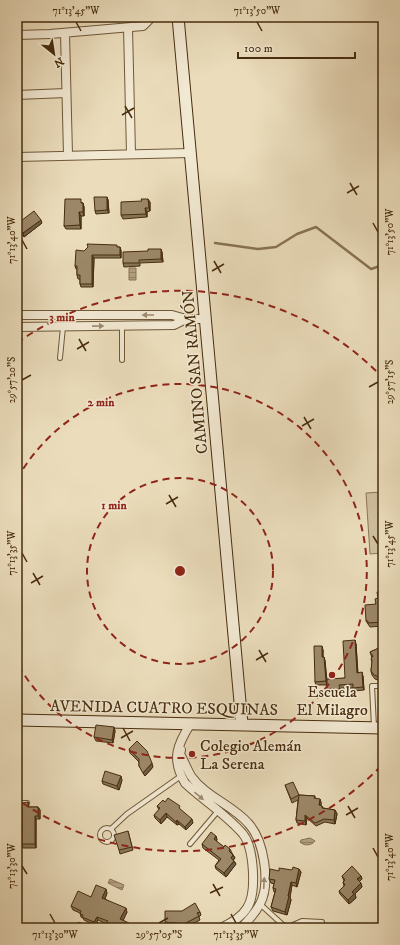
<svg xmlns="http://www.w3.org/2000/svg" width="400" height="945" viewBox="0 0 400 945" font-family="'IM FELL DW Pica',serif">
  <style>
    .park { fill: #cfbf9e; stroke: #8b7656 }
    .water { fill: url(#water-rules); stroke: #887252 }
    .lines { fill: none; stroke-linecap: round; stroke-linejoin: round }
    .stream { stroke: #887252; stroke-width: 2.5 }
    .lane-casing { stroke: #705839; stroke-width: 6 }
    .street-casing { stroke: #705839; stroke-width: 10 }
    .secondary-casing { stroke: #472c0d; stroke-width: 13 }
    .lane { stroke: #f2e9d3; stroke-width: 4 }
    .street { stroke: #f2e9d3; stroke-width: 8 }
    .secondary { stroke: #f2e9d3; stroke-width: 11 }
    .wall { fill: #867559; stroke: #472c0d }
    .shaded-wall { fill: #6d5f49; stroke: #472c0d }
    .building { fill: #9c8868; stroke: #472c0d }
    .oneway { fill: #9c8a70 }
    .ticks { fill: none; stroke: #472c0d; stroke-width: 1.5 }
    .ring { fill: none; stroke: #8f2418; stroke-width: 2; stroke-dasharray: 7 5 }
    .poi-dot { fill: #8f2418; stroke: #f2e9d3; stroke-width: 1.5 }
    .labels { text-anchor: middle; stroke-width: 3; stroke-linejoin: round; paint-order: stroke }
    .street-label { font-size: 16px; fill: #472c0d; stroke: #f2e9d3 }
    .poi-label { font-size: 16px; fill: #472c0d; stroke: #f2e9d3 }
    .centre { fill: #8f2418; stroke: #f2e9d3; stroke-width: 2 }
    .ring-label { font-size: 12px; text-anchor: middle; font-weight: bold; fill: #8f2418; stroke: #f2e9d3; stroke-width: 3; stroke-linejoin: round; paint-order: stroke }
    .neatline { fill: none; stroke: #472c0d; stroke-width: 1.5 }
    .ticks-label { font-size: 10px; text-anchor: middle; fill: #472c0d }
  </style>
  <defs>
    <pattern id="water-rules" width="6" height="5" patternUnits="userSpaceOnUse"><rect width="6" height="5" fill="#b3a180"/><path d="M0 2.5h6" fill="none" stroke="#938367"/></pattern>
  </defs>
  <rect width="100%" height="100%" fill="#ebddbc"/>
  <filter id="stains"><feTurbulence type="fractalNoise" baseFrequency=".005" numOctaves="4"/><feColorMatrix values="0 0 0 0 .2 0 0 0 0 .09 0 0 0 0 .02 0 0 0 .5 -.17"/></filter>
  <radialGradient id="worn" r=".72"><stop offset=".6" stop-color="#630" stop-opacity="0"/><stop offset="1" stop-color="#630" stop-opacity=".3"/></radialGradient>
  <!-- park -->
  <path class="park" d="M383 492V553L370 554 366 493Z"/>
  <!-- water -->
  <path class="water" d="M129 268H136V280H129Z
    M310 838 315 841C311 846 304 846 300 842L301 840Z
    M110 879 124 885 122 890 108 883Z"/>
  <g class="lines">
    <!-- stream -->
    <path class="stream" d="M215 243 258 249 276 247 297 234 316 227 371 269 383 265"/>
    <!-- lane casing -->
    <g class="lane-casing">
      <path id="lane" d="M60 358 63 327
        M122 360V326
        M374 727 372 686H383
        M17 803H27
        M100 835a7 7 0 1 1 14 0a7 7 0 1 1-14 0Z
        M111 829 127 814 181 776
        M190 844 218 811
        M260 904 283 925 288 927 302 921 322 922
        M79 925 85 928"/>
    </g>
    <!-- street casing -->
    <g class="street-casing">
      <path id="street" d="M128 28 131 154
        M65 33 68 155
        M17 35 50 34 143 26 149 20V17
        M17 95 66 93
        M17 157 190 153
        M17 315H172L186 319H205
        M17 327 174 325 186 319
        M191 723C177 745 171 759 185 783 203 800 227 815 243 834 254 848 257 893 247 908 241 918 230 923 221 928
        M181 750 180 754C184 761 187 769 191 776 205 796 232 805 248 823 264 840 271 883 260 904 255 913 248 921 241 928"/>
    </g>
    <!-- secondary casing -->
    <g class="secondary-casing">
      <path id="secondary" d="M178 17 242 724
        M17 720 383 728"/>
    </g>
    <!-- lane -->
    <use href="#lane" class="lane"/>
    <!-- street -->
    <use href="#street" class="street"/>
    <!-- secondary -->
    <use href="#secondary" class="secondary"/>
  </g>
  <!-- wall -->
  <path class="wall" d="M107 197 108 200 109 213 96 214 95 211Z
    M82 202 84 207V216H81V229H66L64 226Z
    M150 202V211L147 212V217L123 219 121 215Z
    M42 223 24 237 17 227V224Z
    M120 247 121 251V258H94L93 287H81L80 284V279H78L77 275V269H76L75 266 84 251Z
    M162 252 163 262 140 263V266L124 267 123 263Z
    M383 591V626L370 627 366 621 376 604 378 598Z
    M383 641V682L375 679 372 675 371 671 372 662 371 659 372 658 370 652 379 648Z
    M356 644 358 673 363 676 364 690 354 691 353 688H341V692L328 693 327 689V685H316L315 682 323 650V657H324L325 661 327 680 345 678Z
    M114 727 115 731 113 743 96 741 94 737Z
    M129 749 153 767 145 776 141 769 139 766V762L130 753Z
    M122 780 119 790 103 784 102 781Z
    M285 785 299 795 315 796V798L321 802V806H322L323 808 335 810 337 814 335 824 325 822 316 826 307 818 306 825 297 823 296 820 298 800 292 803Z
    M28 802 29 807H38L40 810V819H36V848H23L22 844Z
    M165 802 181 810 193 823 186 830 179 824 177 825 167 817 161 824 155 818 154 815 159 810 157 806Z
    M128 831 133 850 120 854 119 850Z
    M216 836 217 840 216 841 224 847 230 849 232 853 235 858 233 860 236 864 226 877 216 869 215 866 219 860 203 848 202 844Z
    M279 871 301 872 297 887 292 885 290 897 291 900 287 915 273 911 271 907 275 892H274L273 888 274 884 271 883 269 879Z
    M342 876H361L362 879 359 882 362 887 355 894 356 898 349 904 340 894 339 891 344 886 343 882 344 881Z
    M107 893 105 899 127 912 123 920 131 927 130 928H107L106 925 107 924 98 920 96 926 84 920 83 918 81 917 80 913 73 910 71 906 91 897Z
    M200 912 201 915 199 917 200 920 186 928 166 926 165 922Z"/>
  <!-- shaded-wall -->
  <path class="shaded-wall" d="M107 197 108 200 109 213 107 210Z
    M148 199 150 202V211L149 208Z
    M83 203 84 207V216L83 212Z
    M145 208 147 212V217L146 214Z
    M79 212 81 216V229L80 225Z
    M41 220 42 223 24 237 23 233Z
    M120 247 121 251V258L120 255Z
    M161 249 162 252 163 262 161 259Z
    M92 255 94 258 93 287 92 284Z
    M355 640 356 644 358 676 357 673Z
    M322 646 323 650V661L322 657Z
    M324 657 325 661 327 685 326 681Z
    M362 672 363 676 364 690 363 687Z
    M114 727 115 731 113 743 112 740Z
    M152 763 153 767 145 776 143 773Z
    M121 776 122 780 119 790 117 786Z
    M320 799 321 802V809L319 805Z
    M38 807 40 810V819L38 816Z
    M335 810 337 814 335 824 334 820Z
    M166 813 167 817 161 824 160 820Z
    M305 815 307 818 306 825 305 821Z
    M35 816 36 819V848L35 844Z
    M192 819 193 823 186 830 185 827Z
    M177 820 179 824 177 825 176 822Z
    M216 836 217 840 215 843 214 839Z
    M233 855 235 858 232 862 231 858Z
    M234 861 236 864 226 877 224 873Z
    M299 869 301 872 297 887 296 883Z
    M361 876 362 879 358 883 357 879Z
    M291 882 292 885 290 897 291 900 287 915 285 912 288 896Z
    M361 883 362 887 355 894 356 898 349 904 348 900 352 892Z
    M106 889 107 893 104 901 102 898Z
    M126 908 127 912 122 923 120 919Z
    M97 917 98 920 96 926 94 922Z
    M129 923 131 927 130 928H127Z"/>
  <!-- building -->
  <path class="building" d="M94 197H107V210L95 211Z
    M65 199H81V203H83V212H79L80 225 64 226Z
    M141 199H148L149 208H145L146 214 121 215V202L142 201Z
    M34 211 41 220 23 233 17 226V224Z
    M87 244 117 245V247H120V255H92V284H80V275H77V266H75L76 250 84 251 88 247Z
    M148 249H161V259L139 260V263H123V252L148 251Z
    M383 591V608H382L383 622 368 623V621H366L365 605 376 604 375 599 378 598 377 592Z
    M355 640 357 673 362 672 363 687 353 688V684L339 685 340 689H327V679L345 678 343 641Z
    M383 641V678H382L374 675 371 671 372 660 371 659 373 656 370 652 379 648Z
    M314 646H322V657H324L326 681 315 682Z
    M96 725 114 727 112 740 94 737Z
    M137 741 147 751 152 763 143 773 139 766V759L129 749Z
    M105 771 121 776 117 786 102 781Z
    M293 782 299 795 315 796 314 798 320 799 319 805 322 806V808L335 810 334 820 324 819 315 823 305 815V821L296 820 299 795 291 799 285 785Z
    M168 798 180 806 179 808 192 819 185 827 177 820 176 822 166 813 160 820 154 815 160 808 157 806 163 800 165 802Z
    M28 802V807H38V816H35V844H22V803Z
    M128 831 132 847 119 850 114 835Z
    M211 832 216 836 214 839 224 847 225 845 230 849 229 851 233 855 231 858 234 861 224 873 215 866 221 859 202 844Z
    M352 866 361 876 357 879 361 883 352 892 354 894 348 900 339 891 345 885 343 882 345 880 342 876Z
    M293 867 299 869 296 883 291 882 288 896H289L285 912 271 907 276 889 273 888 275 880 269 879 270 869 279 871V868L292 870Z
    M96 885 106 889 102 898 126 908 120 919 129 923 127 928H108L109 926 106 925 108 921 97 917 94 922 82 917 83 915 80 914 81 911 71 906 78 891 91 897Z
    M195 903 200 912 197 913 199 916 184 924 165 922V911H182Z"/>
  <!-- one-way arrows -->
  <defs><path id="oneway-solid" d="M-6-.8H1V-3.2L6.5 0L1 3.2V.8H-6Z"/></defs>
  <g class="oneway">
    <use href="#oneway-solid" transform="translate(148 315) rotate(180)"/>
    <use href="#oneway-solid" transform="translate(98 326) rotate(-1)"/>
    <use href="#oneway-solid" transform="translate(199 796) rotate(40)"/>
    <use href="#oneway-solid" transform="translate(264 883) rotate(-87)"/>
  </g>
  <!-- ticks -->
  <path class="ticks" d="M76 22 81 31M257 22 262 31M125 106 132 118M122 115 134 108M350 183 357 195M347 193 359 186M373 223 378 232M22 240 27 249M214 261 221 273M212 271 224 264M79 339 86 351M77 349 89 342M22 380 31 375M369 387 378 382M304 417 311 429M302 426 314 419M169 495 176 507M166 504 178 497M373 536 378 544M22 553 27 562M33 573 40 585M31 583 43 576M259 650 266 662M256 660 268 653M123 728 130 741M121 738 133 731M348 806 355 818M346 815 358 808M373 848 378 857M22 866 27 874M213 884 220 896M210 893 223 887M50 914 55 923M231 914 236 923M159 923 168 918"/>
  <!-- distance rings -->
  <g class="ring">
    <circle cx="180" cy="571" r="93"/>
    <path d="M17 479A187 187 0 1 1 17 663"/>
    <path d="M381 766A280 280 0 0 1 17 799M17 343A280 280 0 0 1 381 376"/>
  </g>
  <!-- markers -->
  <g class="poi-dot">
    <circle cx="332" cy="675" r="4"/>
    <circle cx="192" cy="754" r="4"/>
  </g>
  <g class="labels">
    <!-- street labels -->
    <g class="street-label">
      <text transform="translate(194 372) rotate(-95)" y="6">CAMINO SAN RAMÓN</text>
      <text transform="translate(164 707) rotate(1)" y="6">AVENIDA CUATRO ESQUINAS</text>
    </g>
    <!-- poi labels -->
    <g class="poi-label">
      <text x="332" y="697">Escuela<tspan x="332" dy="18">El Milagro</tspan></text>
      <text x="200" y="751" text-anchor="start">Colegio Alemán<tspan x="200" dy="18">La Serena</tspan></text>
    </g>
  </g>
  <circle cx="180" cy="571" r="6" class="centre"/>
  <g class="ring-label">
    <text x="62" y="321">3 min</text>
    <text x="101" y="406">2 min</text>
    <text x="114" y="509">1 min</text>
  </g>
  <!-- margin -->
  <rect width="400" height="945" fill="none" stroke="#ebddbc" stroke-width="44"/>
  <!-- north arrow -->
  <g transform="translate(54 54) rotate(150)" stroke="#f2e9d3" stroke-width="3" paint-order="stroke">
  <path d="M0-3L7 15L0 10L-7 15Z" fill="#472c0d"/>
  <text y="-6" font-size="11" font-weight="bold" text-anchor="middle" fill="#472c0d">N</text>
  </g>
  <!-- scale -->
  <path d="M238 52v6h117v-6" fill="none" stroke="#472c0d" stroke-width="2"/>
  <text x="244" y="52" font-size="12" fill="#472c0d" stroke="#f2e9d3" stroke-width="3" paint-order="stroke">100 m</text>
  <rect x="22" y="22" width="356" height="901" class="neatline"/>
  <g class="ticks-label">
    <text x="76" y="14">71°13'45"W</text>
    <text x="257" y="14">71°13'50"W</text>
    <text transform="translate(389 232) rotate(-90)" y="4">71°13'50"W</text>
    <text transform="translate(11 240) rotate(-90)" y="4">71°13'40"W</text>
    <text transform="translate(11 380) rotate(-90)" y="4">29°57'20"S</text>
    <text transform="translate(389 382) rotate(-90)" y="4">29°57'15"S</text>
    <text transform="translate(389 544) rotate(-90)" y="4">71°13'45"W</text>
    <text transform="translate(11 553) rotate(-90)" y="4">71°13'35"W</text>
    <text transform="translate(389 857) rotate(-90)" y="4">71°13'40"W</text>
    <text transform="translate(11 866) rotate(-90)" y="4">71°13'30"W</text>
    <text x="55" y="938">71°13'30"W</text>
    <text x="159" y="938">29°57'05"S</text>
    <text x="236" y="938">71°13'35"W</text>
  </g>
  <rect width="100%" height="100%" filter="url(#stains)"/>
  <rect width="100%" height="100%" fill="url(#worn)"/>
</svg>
